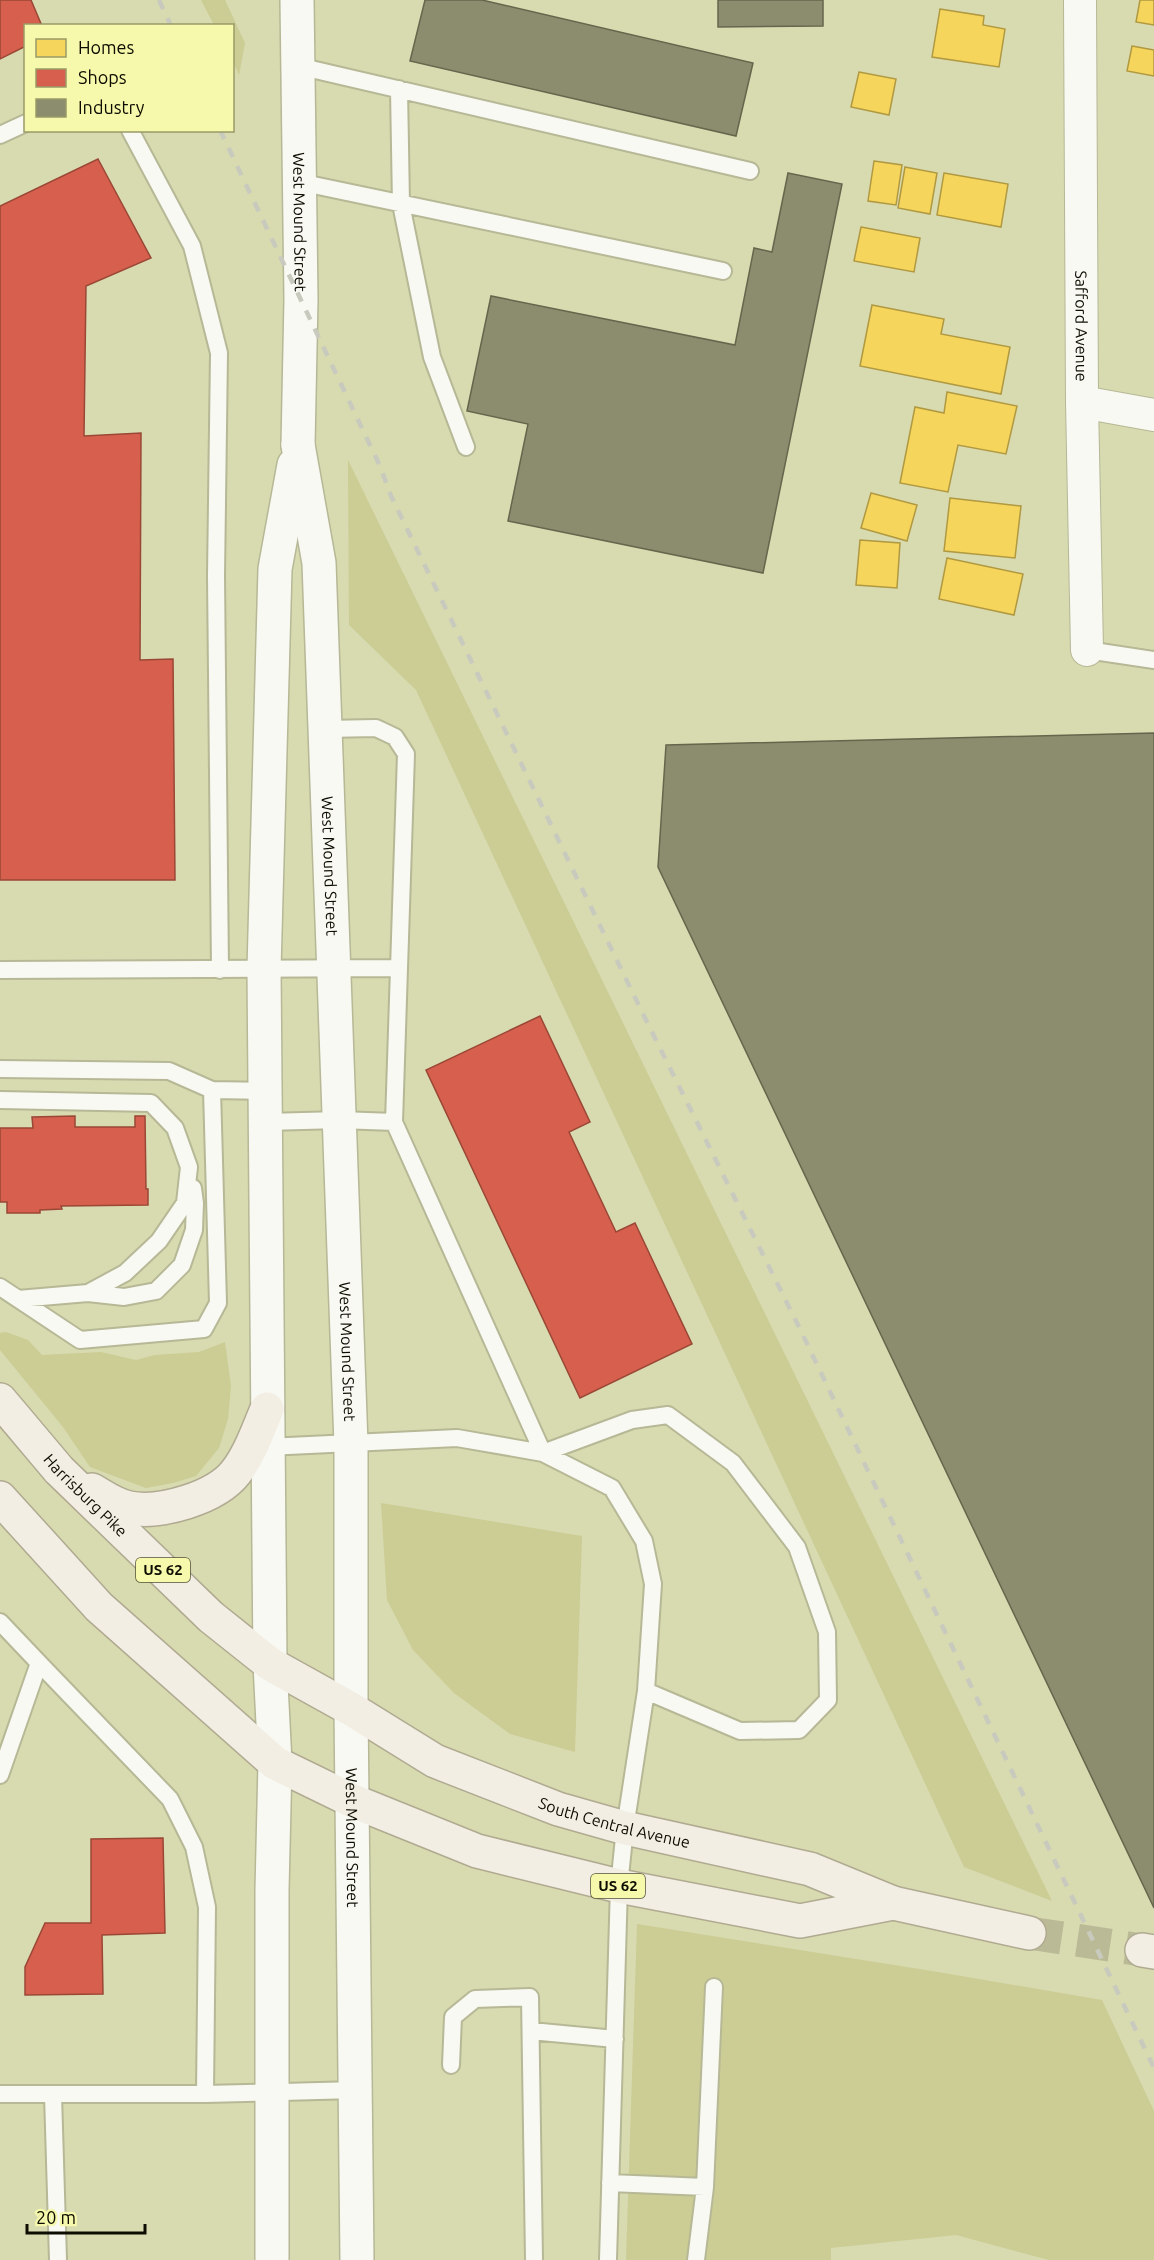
<svg xmlns="http://www.w3.org/2000/svg" width="1154" height="2260" viewBox="0 0 1154 2260" font-family="Ubuntu,sans-serif">
  <style>
    .green { fill: #cbcd94 }
    .homes { fill: #f6d55c; stroke: #b09940; stroke-width: 1.5 }
    .shops { fill: #d6604d; stroke: #9a4736; stroke-width: 1.5 }
    .industry { fill: #8c8c6e; stroke: #66664d; stroke-width: 1.5 }
    .lines { fill: none; stroke-linecap: round; stroke-linejoin: round }
    .primary-tunnel { stroke: #babb96; stroke-width: 33; stroke-dasharray: 33 16; stroke-linecap: butt }
    .service-casing { stroke: #b6b896; stroke-width: 20 }
    .minor-casing { stroke: #b6b896; stroke-width: 34 }
    .tertiary-casing { stroke: #b6b896; stroke-width: 36 }
    .secondary-casing { stroke: #b6b896; stroke-width: 36 }
    .primary-casing { stroke: #b0aa91; stroke-width: 36 }
    .service { stroke: #f9f9f3; stroke-width: 16 }
    .minor { stroke: #f9f9f3; stroke-width: 32 }
    .tertiary { stroke: #f9f9f3; stroke-width: 33 }
    .secondary { stroke: #f9f9f3; stroke-width: 33 }
    .primary { stroke: #f2eee4; stroke-width: 33 }
    .rail { stroke: #c9cabe; stroke-width: 4.5; stroke-dasharray: 10 10; stroke-linecap: butt }
    .labels { text-anchor: middle; stroke-width: 6; stroke-linejoin: round; paint-order: stroke }
    .shield { fill: #f6f9ab; stroke: #535333; stroke-width: 1.5 }
    .shield-label { font-size: 15px; font-weight: bold; fill: #0d0c00 }
    .street-label { font-size: 16px; fill: #0d0c00; stroke: #f6f9ab }
  </style>
  <rect width="100%" height="100%" fill="#d8dab0"/>
  <!-- green -->
  <path class="green" d="M201 0H225L245 43 239 75 233 62 232 26 214 25Z
    M348 460 1052 1901 964 1867 416 690 349 625Z
    M6 1332 28 1340 42 1355 101 1352 136 1360 155 1355 199 1352 225 1342 231 1386 228 1419 219 1448 196 1476 173 1483 146 1488 90 1467 63 1427 0 1350V1333Z
    M381 1503 582 1536 575 1752 510 1734 454 1693 413 1650 387 1600Z
    M637 1924 938 1972 1102 2000 1154 2111V2260H1049L956 2235 831 2248V2260H626Z"/>
  <!-- homes -->
  <path class="homes" d="M1140 0H1154V25L1136 22Z
    M940 9 984 16 983 25 1005 29 999 67 932 57Z
    M1132 46 1154 50V76L1127 71Z
    M859 72 896 79 889 115 851 107Z
    M874 161 902 165 896 205 868 201Z
    M905 167 937 173 930 214 898 208Z
    M944 173 1008 184 1001 227 937 215Z
    M861 227 920 238 914 272 854 261Z
    M872 305 944 319 941 334 1010 347 1001 394 860 366Z
    M947 392 1017 406 1006 454 958 445 948 492 900 483 915 407 944 413Z
    M871 493 917 505 907 541 861 528Z
    M950 498 1021 506 1015 558 944 551Z
    M860 540 900 543 897 588 856 585Z
    M947 558 1023 574 1014 615 939 599Z"/>
  <!-- shops -->
  <path class="shops" d="M0 0H31L42 26H26V46L0 59Z
    M98 159 151 258 86 286 84 436 141 433 140 660 173 659 175 880H0V206Z
    M540 1016 590 1122 569 1132 616 1232 635 1223 692 1344 580 1398 426 1070Z
    M75 1116V1127H135V1116H145L146 1189H148V1205L61 1206 62 1209 40 1210V1213H7V1202H0V1128H33L32 1117Z
    M163 1838 165 1933 102 1935 103 1994 25 1995V1967L45 1923H91V1839Z"/>
  <!-- industry -->
  <path class="industry" d="M425 0H482L753 63 736 136 410 61Z
    M718 0H823V26L718 27Z
    M788 173 842 184 763 573 508 521 528 424 467 411 491 296 735 345 754 248 772 252Z
    M1154 733V1908L658 867 666 745Z"/>
  <g class="lines">
    <!-- primary-tunnel -->
    <path class="primary-tunnel" d="M1029 1933 1142 1950"/>
    <!-- service casing -->
    <g class="service-casing">
      <path id="service" d="M298 66 750 171
        M399 89 401 204 432 357 466 447
        M130 130 192 246 219 353 216 576 220 970
        M0 135 26 123
        M299 182 723 271
        M1087 650 1154 660
        M325 729 376 728 395 737 406 754 394 1122
        M0 970 399 968
        M0 1069 169 1071 212 1090 265 1091
        M0 1100 151 1103 175 1128 189 1167 185 1203 159 1241 125 1273 88 1293 18 1299
        M266 1122 340 1120 394 1122 543 1453 612 1488 644 1541 653 1584 646 1691 625 1828 619 1886 608 2260
        M0 1287 80 1340 204 1329 218 1303 212 1090
        M88 1293 124 1297 156 1291 182 1265 194 1230 195 1203 193 1188
        M267 1447 457 1438 543 1453 632 1420 668 1415 733 1463 797 1547 827 1632 828 1700 799 1730 740 1731 646 1691
        M0 1622 39 1663 0 1775
        M39 1663 170 1799 194 1847 207 1907 205 2094
        M531 2031 615 2039
        M451 2065 453 2017 475 1999 530 1997 534 2260
        M0 2094H205L356 2090
        M53 2095 58 2260
        M610 2183 705 2187
        M696 2260 705 2187 714 1987"/>
    </g>
    <!-- minor casing -->
    <g class="minor-casing">
      <g id="minor">
        <path id="s1" d="M1080 0 1082 402 1087 650"/>
        <path d="M1082 402 1154 415"/>
      </g>
    </g>
    <!-- tertiary casing -->
    <g class="tertiary-casing">
      <g id="tertiary">
        <path id="s2" d="M297 0 301 299 298 445"/>
      </g>
    </g>
    <!-- secondary casing -->
    <g class="secondary-casing">
      <g id="secondary">
        <path id="s3" d="M298 445 319 563 351 1444V1709L357 2260"/>
        <path d="M272 2260V1890L275 1763 270 1664 264 969 275 569 294 465"/>
      </g>
    </g>
    <!-- primary casing -->
    <g class="primary-casing">
      <g id="primary">
        <path id="s4" d="M0 1400 59 1470 211 1617 270 1664 351 1709 435 1761 558 1809 625 1828 810 1869 893 1903 1029 1933"/>
        <path d="M92 1490C104 1497 115 1505 129 1508 160 1514 216 1498 236 1472 250 1454 258 1430 267 1409"/>
        <path d="M0 1498 99 1607 275 1763 353 1801 477 1851 619 1886 800 1921 893 1903"/>
        <path d="M1142 1950 1154 1952"/>
      </g>
    </g>
    <!-- service -->
    <use href="#service" class="service"/>
    <!-- minor -->
    <use href="#minor" class="minor"/>
    <!-- tertiary -->
    <use href="#tertiary" class="tertiary"/>
    <!-- secondary -->
    <use href="#secondary" class="secondary"/>
    <!-- primary -->
    <use href="#primary" class="primary"/>
    <!-- rail -->
    <path class="rail" d="M159 0 171 26
      M220 130 380 466 391 496 645 1018 800 1329 1154 2068"/>
  </g>
  <g class="labels">
    <!-- shield labels -->
    <g class="shield">
      <rect x="136" y="1558" width="54" height="24" rx="4.5"/>
      <rect x="591" y="1874" width="54" height="24" rx="4.5"/>
    </g>
    <g class="shield-label">
      <text x="163" y="1575">US 62</text>
      <text x="618" y="1891">US 62</text>
    </g>
    <!-- street labels -->
    <g class="street-label">
      <text dy="6" stroke="none"><textPath href="#s2" startOffset="222">West Mound Street</textPath></text>
      <text dy="6" stroke="none"><textPath href="#s1" startOffset="326">Safford Avenue</textPath></text>
      <text dy="6" stroke="none"><textPath href="#s3" startOffset="423">West Mound Street</textPath></text>
      <text dy="6" stroke="none"><textPath href="#s3" startOffset="909">West Mound Street</textPath></text>
      <text dy="6" stroke="none"><textPath href="#s4" startOffset="128">Harrisburg Pike</textPath></text>
      <text dy="6" stroke="none"><textPath href="#s4" startOffset="760">South Central Avenue</textPath></text>
      <text dy="6" stroke="none"><textPath href="#s3" startOffset="1395">West Mound Street</textPath></text>
    </g>
  </g>
  <!-- legend -->
  <rect x="24" y="24" width="210" height="108" fill="#f6f9ab" stroke="#999a67" stroke-width="1.5"/>
  <rect x="36" y="39" width="30" height="18" fill="#f6d55c" stroke="#999a67" stroke-width="1.5"/>
  <text x="78" y="54" font-size="18" fill="#0d0c00">Homes</text>
  <rect x="36" y="69" width="30" height="18" fill="#d6604d" stroke="#999a67" stroke-width="1.5"/>
  <text x="78" y="84" font-size="18" fill="#0d0c00">Shops</text>
  <rect x="36" y="99" width="30" height="18" fill="#8c8c6e" stroke="#999a67" stroke-width="1.5"/>
  <text x="78" y="114" font-size="18" fill="#0d0c00">Industry</text>
  <!-- scale -->
  <path d="M27 2224v9h118v-9" fill="none" stroke="#0d0c00" stroke-width="3"/>
  <text x="36" y="2224" font-size="18" fill="#0d0c00" stroke="#f6f9ab" stroke-width="4.5" paint-order="stroke">20 m</text>
</svg>
